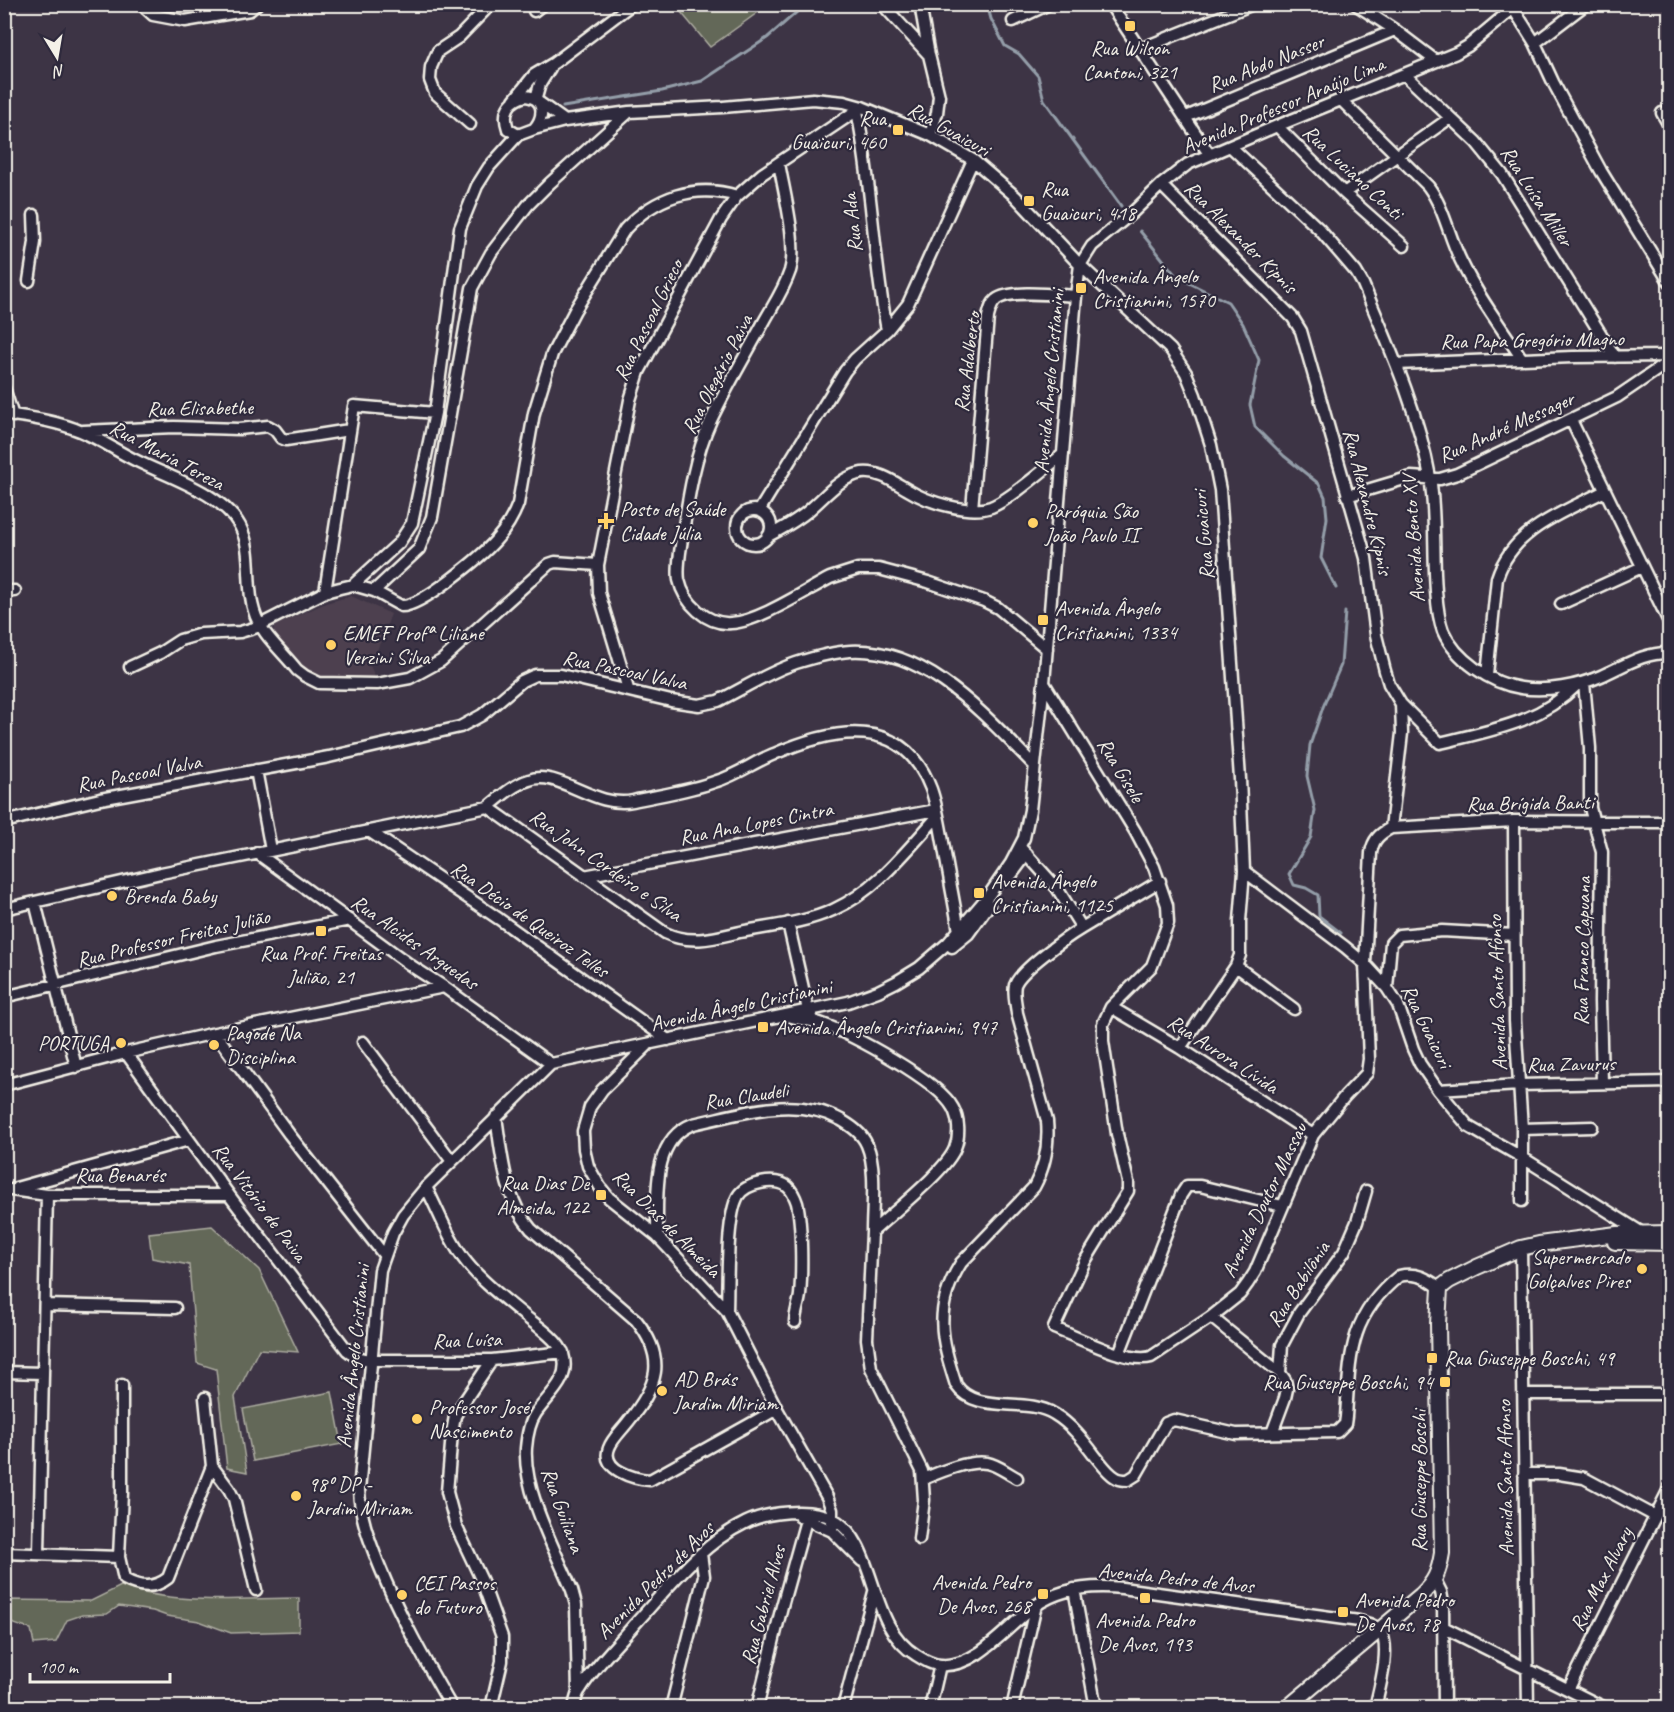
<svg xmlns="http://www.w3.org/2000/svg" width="1674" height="1712" viewBox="0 0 1674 1712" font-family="Caveat,sans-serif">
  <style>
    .built { fill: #4d404f }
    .green { fill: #646759; stroke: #acaca0; stroke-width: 1.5 }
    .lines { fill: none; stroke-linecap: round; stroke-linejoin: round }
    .stream { stroke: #949ea9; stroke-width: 3 }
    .minor-casing { stroke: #f4f1e8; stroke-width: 15 }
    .major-casing { stroke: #f4f1e8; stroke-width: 18 }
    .minor { stroke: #2f2a3d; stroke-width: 10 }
    .major { stroke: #2f2a3d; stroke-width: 14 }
    .poi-dot { fill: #ffd166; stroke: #2f2a3d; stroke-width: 2 }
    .labels { text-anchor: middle; stroke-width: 4.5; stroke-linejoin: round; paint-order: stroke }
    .poi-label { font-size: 21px; fill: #f4f1e8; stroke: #2f2a3d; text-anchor: start }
    .street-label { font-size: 21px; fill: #f4f1e8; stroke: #2f2a3d }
  </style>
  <rect width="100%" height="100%" fill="#3d3445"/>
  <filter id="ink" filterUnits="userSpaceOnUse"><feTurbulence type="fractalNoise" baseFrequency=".0167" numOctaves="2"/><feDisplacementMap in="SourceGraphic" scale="12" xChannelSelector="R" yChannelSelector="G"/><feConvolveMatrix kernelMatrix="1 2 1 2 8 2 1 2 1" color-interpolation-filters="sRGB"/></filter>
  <g filter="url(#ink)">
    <!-- built -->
    <path class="built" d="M351 596 391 614 376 653 368 661 376 679 342 681 318 680 274 636V626L326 603Z"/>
    <!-- green -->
    <path class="green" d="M675 5H768L710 47Z
      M212 1226 259 1270 298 1352 259 1349 235 1397 247 1472 227 1468 216 1369 197 1363 189 1265 152 1258 149 1233Z
      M332 1392 342 1444 253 1461 243 1409Z
      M121 1586C175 1606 242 1598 299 1598V1631L231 1633 199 1621 167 1616 153 1611 119 1606 107 1614 82 1615 67 1620 56 1642 34 1644 31 1629C10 1623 4 1624 5 1600L91 1601Z"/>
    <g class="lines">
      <!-- stream -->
      <path class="stream" d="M987 4 991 19 1005 46 1019 54 1038 76 1044 100 1121 206
        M563 107 662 91 702 81 767 38 806 4
        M1140 231 1177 277 1228 302 1243 324 1259 360 1250 405 1255 427 1284 456 1319 484 1325 497 1327 518 1321 558 1336 588
        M1341 933 1319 916 1318 895 1306 888 1294 885 1289 874 1311 837 1315 810 1307 776 1310 745 1323 707 1341 665 1345 612"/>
      <!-- minor casing -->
      <g class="minor-casing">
        <path id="minor" d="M141 4 153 15 185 21 250 10 257 4
          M882 4 929 55
          M920 4 929 55 939 96 937 113 930 135
          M1110 4 1209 154
          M1355 4 1395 30 1436 61
          M1509 6 1513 8 1535 43 1554 84 1601 171 1670 283
          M534 11 543 4
          M1013 21 1049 4
          M1535 43 1586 4
          M1140 49 1253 4
          M1404 74 1476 142 1502 174 1615 357
          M526 96C545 98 545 116 534 129L518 135 508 129C502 112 509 100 526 96Z
          M536 98 540 84 550 68
          M514 100 534 75 554 63 632 4
          M1341 100 1428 186C1445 209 1449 238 1462 263 1478 297 1502 328 1522 359
          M540 103 565 121
          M857 111C872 183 873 257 887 330
          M1662 113 1670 127
          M1186 117 1395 30
          M470 124 435 93 430 80 431 67 438 51 459 37 491 4
          M1277 126 1344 193 1404 246
          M534 129 565 121 629 112 723 107 813 99 844 102 862 107 930 135 973 160 1015 196 1080 265 1171 350 1186 373 1195 395 1211 445 1220 490 1240 779 1244 871 1345 947 1365 964 1387 988 1398 1005 1413 1049 1420 1064 1438 1090 1469 1127 1523 1158 1644 1234
          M1230 146 1319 229 1356 272 1363 284C1389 346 1418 410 1430 477 1436 514 1433 553 1436 591 1437 604 1438 618 1443 631 1455 659 1491 684 1521 688 1547 692 1578 686 1601 676 1624 666 1644 652 1670 653
          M779 163C784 193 798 244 790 271 784 289 774 304 765 320 747 353 727 386 711 420 694 457 688 500 682 539 680 553 677 567 679 580 684 603 707 625 731 623 758 622 805 591 830 578L858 569H879L928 582 984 601 998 608 1047 649
          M1161 185 1293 318 1301 331 1366 558 1376 635 1385 671 1389 684 1401 704 1440 743C1492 730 1539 723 1578 684
          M1344 193 1450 118
          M29 281 35 242 34 215
          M1396 364 1573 357 1670 356
          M4 388 13 416
          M4 414C30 417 56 421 80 431 100 439 118 452 137 461 169 477 222 493 240 526 254 553 245 584 254 611 260 633 283 652 297 670L305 676 319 683 377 684 410 678 441 661 549 564 555 562 598 565
          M1571 420 1670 624
          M83 431 174 427 239 429 268 426 275 430 281 438 286 440 349 430
          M1347 496 1411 477 1440 479 1457 474 1617 397 1670 361
          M972 509 988 317C990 310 991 304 996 300 1009 289 1058 295 1076 296
          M737 527a17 17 0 1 1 34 0a17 17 0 1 1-34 0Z
          M759 511 845 371 855 359 887 330 908 304 973 160
          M768 536C780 530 792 523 803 515 822 501 838 477 862 473 879 471 894 482 908 490 927 502 969 515 991 507 1011 499 1043 470 1061 456
          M353 585 399 543 412 523 435 413 460 228 477 186 489 167 518 135
          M4 591H15
          M374 591 419 549 432 517 472 288 491 253 528 205 550 183 629 112
          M325 592 354 406 435 413
          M1561 604 1642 567
          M130 667 160 653 180 640 201 634 240 632 254 628 325 592 340 588 353 585 374 591 401 606C421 607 482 556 496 540 506 529 513 517 518 504L534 413 552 354 575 310 625 229C655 197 695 183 737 196
          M1487 675 1497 578C1512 529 1564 512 1605 491
          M1044 683 1135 831 1154 867 1167 905 1168 923 1152 966 1111 1007 1103 1024V1041L1117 1134 1128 1182V1191L1085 1261 1054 1328C1077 1337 1129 1364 1151 1357L1211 1317 1240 1294 1248 1283 1255 1272 1313 1135 1345 1096 1367 1073 1369 1059 1365 964 1371 853C1373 840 1379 834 1391 828L1402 733 1401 704
          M1584 683 1590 748V808L1602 852 1600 1001 1602 1083
          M628 689 599 593 598 565 630 400 639 372 721 219 737 196 762 174 862 107
          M256 770 271 850
          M488 807C500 797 513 785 529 780 559 769 594 809 633 801 660 795 690 791 717 781 737 775 754 762 774 754 833 728 903 714 931 789 937 806 940 825 943 842 948 872 954 902 959 931
          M1514 821 1515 1021 1522 1129V1201
          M4 822 100 799 329 757 460 727 482 715 522 681 535 675H561L671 701 699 705 718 701C744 688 769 672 796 663 812 658 833 652 850 651 927 647 985 716 1035 766
          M1391 828 1514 821 1670 822
          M369 831 499 919 668 1040
          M1020 847 1057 888 1082 928C1067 937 1020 970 1015 985 1013 994 1016 1004 1017 1013L1047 1121C1049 1144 1046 1165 1034 1187L961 1263C933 1308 941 1338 956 1385 976 1415 1025 1396 1054 1414 1071 1424 1084 1441 1096 1457 1102 1464 1107 1472 1115 1477 1119 1480 1123 1480 1128 1480L1136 1475 1166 1423 1174 1420 1236 1434 1337 1432 1345 1424 1346 1417C1350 1357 1348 1317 1399 1276 1416 1272 1427 1278 1440 1288
          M257 853 413 967 444 987 551 1064
          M584 876 936 810
          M1009 878 1027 854
          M35 902 76 1067
          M4 909 161 873 488 807 665 933C690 945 714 938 740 932 771 926 805 923 833 910 876 891 907 850 938 816
          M788 923 808 1010 812 1014
          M1082 928 1160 881
          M952 947 968 934 989 905
          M1236 966 1294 1009
          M1387 988 1391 943 1399 935 1442 931 1514 935
          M4 997 216 946 350 920
          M1111 1007 1180 1048 1313 1135
          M788 1016C798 1019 810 1020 820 1023 851 1034 938 1080 953 1108 959 1119 960 1136 955 1148 947 1170 892 1213 872 1232L867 1339 871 1368 922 1471 924 1500 919 1539
          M215 1033 289 1134 384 1255
          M363 1042 451 1160
          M648 1045 602 1090 590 1107 583 1131 584 1149 588 1166 600 1187 609 1198 657 1236 727 1311 777 1409 827 1497 832 1510V1531
          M1180 1048 1236 966 1240 955V921L1244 871
          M126 1053 229 1195 347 1350C355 1357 361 1359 372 1360H492L563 1352
          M4 1085 126 1053 215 1033 444 987
          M1438 1090 1519 1085 1670 1082
          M496 1117C502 1156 504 1198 531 1229L636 1320C668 1360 657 1386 628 1422 622 1430 612 1439 609 1448 600 1470 635 1479 650 1480L777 1409
          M1522 1129 1592 1127
          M426 1187C439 1212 449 1241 467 1263 483 1283 505 1299 525 1316 535 1324 560 1341 563 1354 571 1380 549 1394 536 1413 529 1423 527 1436 526 1448 523 1491 555 1550 572 1590L576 1605 578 1693
          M16 1188 189 1140
          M11 1190 47 1195H229
          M657 1236C658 1199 650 1140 693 1124 741 1114 794 1094 841 1120 851 1126 862 1133 867 1145 877 1168 872 1207 872 1232
          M1521 1248 1528 1708
          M45 1305 175 1308
          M727 1311C728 1285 726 1217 738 1196 746 1183 775 1177 788 1187 792 1191 795 1197 797 1203 802 1224 802 1273 800 1295 799 1304 795 1313 795 1322
          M1211 1317 1280 1373
          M1119 1354 1181 1195 1187 1186H1200L1282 1206
          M4 1372 43 1373
          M122 1385V1493L119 1557 124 1579C140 1588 154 1589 168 1578L212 1466
          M1523 1394H1670
          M205 1398 212 1466 229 1489 234 1499 256 1590
          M1272 1433 1285 1398 1287 1389 1285 1380 1280 1373 1282 1345 1299 1313 1344 1252 1357 1222 1366 1191
          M1524 1474H1559L1584 1478 1655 1516
          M923 1479C940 1472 968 1460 987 1463 998 1465 1007 1473 1017 1478
          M800 1517 832 1531 862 1561
          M4 1553 119 1557
          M39 1553 47 1195
          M1435 1580 1441 1592 1443 1603 1444 1708
          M1074 1589 1096 1708
          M1443 1627 1605 1708
          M1569 1688 1670 1487
          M452 1708C425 1661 399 1615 379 1565 369 1540 360 1516 359 1490L380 1270 393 1233 403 1215 426 1187 551 1064 848 1002 878 991 896 982 919 968 948 943 989 895 1011 863 1024 838 1030 810 1044 683 1076 296 1080 265 1092 246 1132 213 1161 185 1188 164 1277 126 1456 53 1468 46 1518 4
          M491 1708 502 1661V1637L482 1581 456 1526 447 1492 452 1433 455 1416 461 1406 492 1360
          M574 1708C575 1702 576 1695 580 1690 595 1666 616 1646 635 1624 667 1589 701 1544 745 1523 766 1512 811 1507 833 1519 878 1543 867 1626 916 1655 924 1660 932 1665 941 1665 977 1668 1008 1625 1035 1606 1060 1588 1092 1585 1122 1588L1359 1621C1366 1623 1375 1625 1380 1631 1392 1646 1379 1690 1375 1708
          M671 1708 704 1576 701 1554
          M757 1708 782 1606 808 1513
          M843 1708 874 1592
          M930 1708 940 1665
          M1012 1708 1036 1605"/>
      </g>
      <!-- major casing -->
      <g class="major-casing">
        <path id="major" d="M1615 1242 1670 1243
          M1287 1708 1421 1595C1435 1582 1439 1572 1442 1553L1438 1324 1440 1288 1449 1281 1477 1267 1521 1248 1539 1244 1617 1234 1670 1233"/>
      </g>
      <!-- minor -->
      <use href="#minor" class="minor"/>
      <!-- major -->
      <use href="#major" class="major"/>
    </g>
  </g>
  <!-- markers -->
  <g class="poi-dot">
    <rect x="1124" y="20" width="12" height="12" rx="3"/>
    <rect x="892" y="124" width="12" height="12" rx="3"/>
    <rect x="1023" y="195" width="12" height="12" rx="3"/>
    <rect x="1075" y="282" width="12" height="12" rx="3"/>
    <path d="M603 512h6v6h6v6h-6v6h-6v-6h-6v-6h6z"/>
    <circle cx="1033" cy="523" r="6"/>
    <rect x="1037" y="614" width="12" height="12" rx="3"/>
    <circle cx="331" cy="645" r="6"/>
    <rect x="973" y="887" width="12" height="12" rx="3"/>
    <circle cx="112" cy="896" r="6"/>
    <rect x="315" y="925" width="12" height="12" rx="3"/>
    <rect x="757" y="1021" width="12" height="12" rx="3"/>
    <circle cx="121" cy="1043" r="6"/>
    <circle cx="214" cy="1045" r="6"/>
    <rect x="595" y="1189" width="12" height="12" rx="3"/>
    <circle cx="1642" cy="1269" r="6"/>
    <rect x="1426" y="1352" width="12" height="12" rx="3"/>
    <rect x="1439" y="1376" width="12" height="12" rx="3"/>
    <circle cx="662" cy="1391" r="6"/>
    <circle cx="417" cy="1419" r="6"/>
    <circle cx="296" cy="1496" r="6"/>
    <rect x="1037" y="1588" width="12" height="12" rx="3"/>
    <circle cx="402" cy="1595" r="6"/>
    <rect x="1139" y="1592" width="12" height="12" rx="3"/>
    <rect x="1337" y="1606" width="12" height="12" rx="3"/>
  </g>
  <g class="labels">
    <!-- poi labels -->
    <g class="poi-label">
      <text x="1130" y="55" text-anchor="middle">Rua Wilson<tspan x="1130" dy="24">Cantoni, 321</tspan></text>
      <text x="886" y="125" text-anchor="end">Rua<tspan x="886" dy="24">Guaicuri, 460</tspan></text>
      <text x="1041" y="196">Rua<tspan x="1041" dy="24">Guaicuri, 418</tspan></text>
      <text x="1093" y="283">Avenida Ângelo<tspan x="1093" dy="24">Cristianini, 1570</tspan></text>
      <text x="620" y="516">Posto de Saúde<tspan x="620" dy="24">Cidade Júlia</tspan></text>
      <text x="1045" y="518">Paróquia São<tspan x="1045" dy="24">João Paulo II</tspan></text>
      <text x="1055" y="615">Avenida Ângelo<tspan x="1055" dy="24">Cristianini, 1334</tspan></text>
      <text x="343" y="640">EMEF Profª Liliane<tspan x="343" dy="24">Verzini Silva</tspan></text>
      <text x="991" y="888">Avenida Ângelo<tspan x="991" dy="24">Cristianini, 1125</tspan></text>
      <text x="124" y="903">Brenda Baby</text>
      <text x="321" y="960" text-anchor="middle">Rua Prof. Freitas<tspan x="321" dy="24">Julião, 21</tspan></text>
      <text x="775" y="1034">Avenida Ângelo Cristianini, 947</text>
      <text x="226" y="1040">Pagode Na<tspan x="226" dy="24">Disciplina</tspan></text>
      <text x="109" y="1050" text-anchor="end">PORTUGA</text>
      <text x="589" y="1190" text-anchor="end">Rua Dias De<tspan x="589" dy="24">Almeida, 122</tspan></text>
      <text x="1630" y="1264" text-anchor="end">Supermercado<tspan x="1630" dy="24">Golçalves Pires</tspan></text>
      <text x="1444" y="1365">Rua Giuseppe Boschi, 49</text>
      <text x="674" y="1386">AD Brás<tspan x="674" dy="24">Jardim Miriam</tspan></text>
      <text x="1433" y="1389" text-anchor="end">Rua Giuseppe Boschi, 94</text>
      <text x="429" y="1414">Professor José<tspan x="429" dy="24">Nascimento</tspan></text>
      <text x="308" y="1491">98º DP -<tspan x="308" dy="24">Jardim Miriam</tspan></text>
      <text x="1031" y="1589" text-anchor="end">Avenida Pedro<tspan x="1031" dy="24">De Avos, 268</tspan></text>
      <text x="414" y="1590">CEI Passos<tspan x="414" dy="24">do Futuro</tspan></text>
      <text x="1355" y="1607">Avenida Pedro<tspan x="1355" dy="24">De Avos, 78</tspan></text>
      <text x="1145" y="1627" text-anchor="middle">Avenida Pedro<tspan x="1145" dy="24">De Avos, 193</tspan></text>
    </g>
    <!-- street labels -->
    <g class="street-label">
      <text transform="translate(1266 63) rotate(-22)" y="7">Rua Abdo Nasser</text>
      <text transform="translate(1283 105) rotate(-23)" y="7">Avenida Professor Araújo Lima</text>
      <text transform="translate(949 129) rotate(29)" y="7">Rua Guaicuri</text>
      <text transform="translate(1353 172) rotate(43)" y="7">Rua Luciano Conti</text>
      <text transform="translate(1537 196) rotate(57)" y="7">Rua Luísa Miller</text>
      <text transform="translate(852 223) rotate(-96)" y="7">Rua Ada</text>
      <text transform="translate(1241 237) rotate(45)" y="7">Rua Alexander Kipnis</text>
      <text transform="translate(648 320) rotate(-64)" y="7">Rua Pascoal Grieco</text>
      <text transform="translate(1532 340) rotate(-1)" y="7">Rua Papa Gregório Magno</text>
      <text transform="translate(967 362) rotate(-83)" y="7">Rua Adalberto</text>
      <text transform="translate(717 374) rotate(-63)" y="7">Rua Olegário Paiva</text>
      <text transform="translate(1049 381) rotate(-85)" y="7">Avenida Ângelo Cristianini</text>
      <text transform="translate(200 408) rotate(-1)" y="7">Rua Elisabethe</text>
      <text transform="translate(1506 427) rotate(-24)" y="7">Rua André Messager</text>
      <text transform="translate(167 455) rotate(28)" y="7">Rua Maria Tereza</text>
      <text transform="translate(1368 502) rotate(76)" y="7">Rua Alexandre Kipnis</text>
      <text transform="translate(1203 535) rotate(-95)" y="7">Rua Guaicuri</text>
      <text transform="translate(1413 539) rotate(-94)" y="7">Avenida Bento XV</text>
      <text transform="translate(625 670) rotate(12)" y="7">Rua Pascoal Valva</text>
      <text transform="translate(1121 770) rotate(59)" y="7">Rua Gisele</text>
      <text transform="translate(139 773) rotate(-11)" y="7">Rua Pascoal Valva</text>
      <text transform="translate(1530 803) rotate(-1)" y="7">Rua Brígida Banti</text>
      <text transform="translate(756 823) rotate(-11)" y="7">Rua Ana Lopes Cintra</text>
      <text transform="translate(606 865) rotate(35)" y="7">Rua John Cordeiro e Silva</text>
      <text transform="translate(530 919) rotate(35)" y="7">Rua Décio de Queiroz Telles</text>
      <text transform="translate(173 938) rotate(-13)" y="7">Rua Professor Freitas Julião</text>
      <text transform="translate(415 942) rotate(35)" y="7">Rua Alcides Arguedas</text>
      <text transform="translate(1582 951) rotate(-89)" y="7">Rua Franco Capuana</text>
      <text transform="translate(1497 993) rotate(-92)" y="7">Avenida Santo Afonso</text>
      <text transform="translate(741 1005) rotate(-12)" y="7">Avenida Ângelo Cristianini</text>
      <text transform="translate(1427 1026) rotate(64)" y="7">Rua Guaicuri</text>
      <text transform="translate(1223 1054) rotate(33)" y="7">Rua Aurora Lívida</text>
      <text transform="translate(1571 1064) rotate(-1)" y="7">Rua Zavurus</text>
      <text transform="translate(746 1096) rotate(-9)" y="7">Rua Claudeli</text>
      <text x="120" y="1182">Rua Benarés</text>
      <text transform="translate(1264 1200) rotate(-64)" y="7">Avenida Doutor Massau</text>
      <text transform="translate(260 1202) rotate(53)" y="7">Rua Vitório de Paiva</text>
      <text transform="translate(667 1223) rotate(45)" y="7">Rua Dias de Almeida</text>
      <text transform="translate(1298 1284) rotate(-57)" y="7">Rua Babilônia</text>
      <text transform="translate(467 1340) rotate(-2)" y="7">Rua Luísa</text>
      <text transform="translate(353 1356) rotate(-84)" y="7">Avenida Ângelo Cristianini</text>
      <text transform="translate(1505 1478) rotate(-91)" y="7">Avenida Santo Afonso</text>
      <text transform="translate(1419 1481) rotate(-90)" y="7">Rua Giuseppe Boschi</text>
      <text transform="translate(563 1510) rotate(70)" y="7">Rua Guiliana</text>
      <text transform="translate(1176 1578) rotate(6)" y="7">Avenida Pedro de Avos</text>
      <text transform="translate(1601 1579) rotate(-63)" y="7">Rua Max Alvary</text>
      <text transform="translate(655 1580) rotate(-45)" y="7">Avenida Pedro de Avos</text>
      <text transform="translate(763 1605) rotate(-75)" y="7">Rua Gabriel Alves</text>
    </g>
  </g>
  <!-- margin -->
  <rect width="1674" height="1712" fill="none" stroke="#2f2a3d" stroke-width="24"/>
  <rect x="12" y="12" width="1650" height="1688" fill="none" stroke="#f4f1e8" stroke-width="2" filter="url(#ink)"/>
  <!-- north arrow -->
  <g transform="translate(57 57) rotate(169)" stroke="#2f2a3d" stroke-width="4.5" paint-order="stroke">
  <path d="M0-4.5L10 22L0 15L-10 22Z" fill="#f4f1e8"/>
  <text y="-9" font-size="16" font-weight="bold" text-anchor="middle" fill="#f4f1e8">N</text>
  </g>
  <!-- scale -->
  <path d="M30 1673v9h140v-9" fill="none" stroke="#f4f1e8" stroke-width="3"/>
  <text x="39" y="1673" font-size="18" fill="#f4f1e8" stroke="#2f2a3d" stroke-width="4.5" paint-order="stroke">100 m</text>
</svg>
